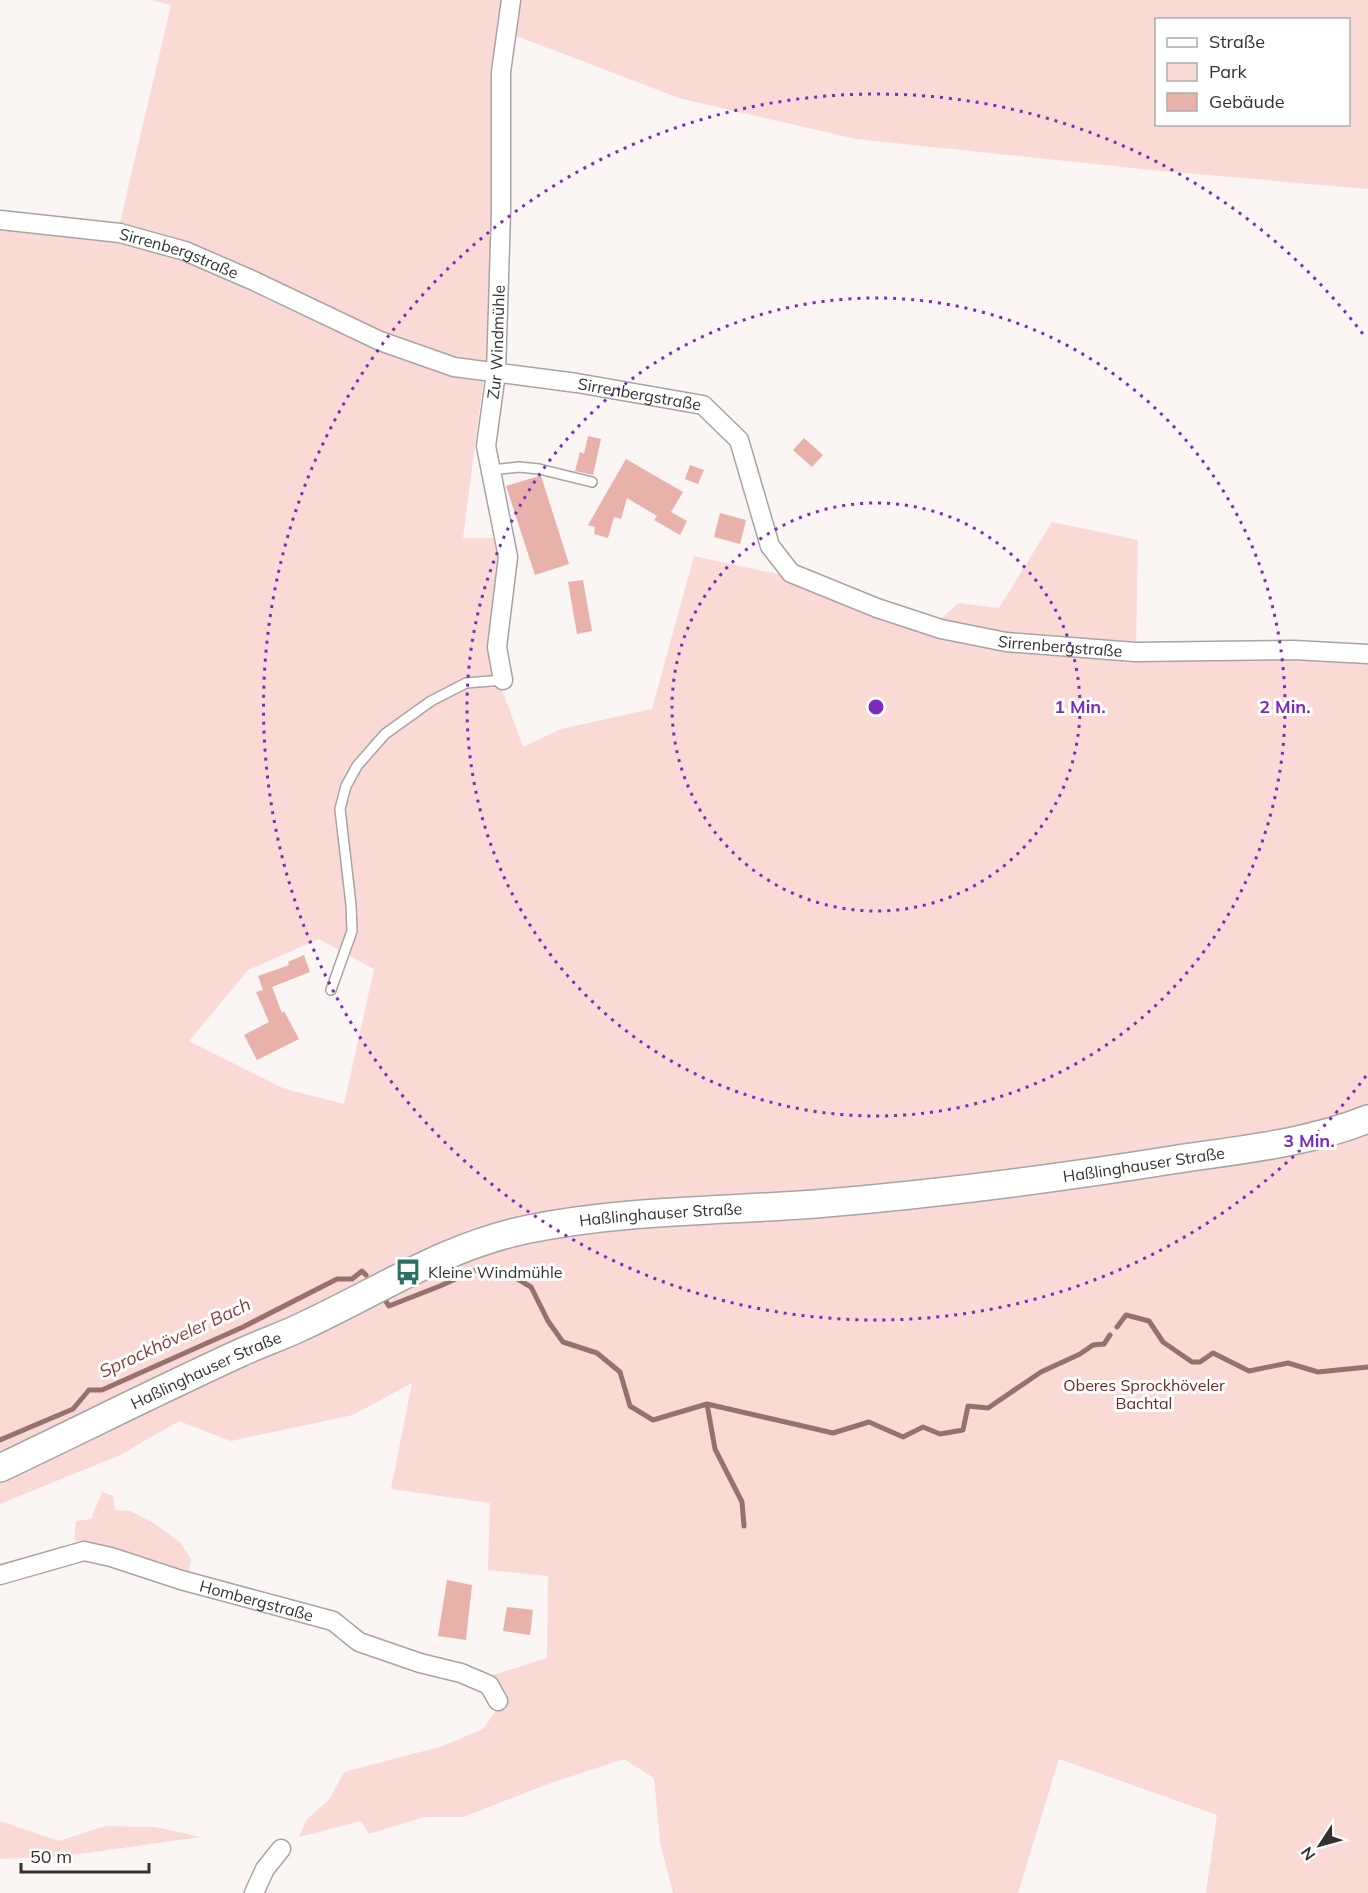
<svg xmlns="http://www.w3.org/2000/svg" width="1368" height="1893" viewBox="0 0 1368 1893" font-family="Mulish,sans-serif">
  <style>
    .green { fill: #f9dad5; fill-rule: evenodd }
    .lines { fill: none; stroke-linecap: round; stroke-linejoin: round }
    .stream { stroke: #97716c; stroke-width: 5 }
    .building { fill: #e8b1aa }
    .service-casing { stroke: #a9a4a3; stroke-width: 12 }
    .minor-casing { stroke: #a9a4a3; stroke-width: 21 }
    .secondary-casing { stroke: #a9a4a3; stroke-width: 30 }
    .service { stroke: #fff; stroke-width: 9 }
    .minor { stroke: #fff; stroke-width: 18 }
    .secondary { stroke: #fff; stroke-width: 27 }
    .ring { fill: none; stroke: #7b2cbf; stroke-width: 3; stroke-dasharray: 3 6 }
    .labels { text-anchor: middle; stroke-width: 6; stroke-linejoin: round; paint-order: stroke }
    .street-label { font-size: 16px; fill: #343231; stroke: #fff }
    .poi-label { font-size: 16px; fill: #343231; stroke: #fff; text-anchor: start }
    .park-label { font-size: 16px; fill: #6c2a24; stroke: #fff }
    .water-label { font-size: 18px; font-style: italic; fill: #833f38; stroke: #fff }
    .centre { fill: #7b2cbf; stroke: #fff; stroke-width: 3 }
    .ring-label { font-size: 18px; text-anchor: middle; font-weight: bold; fill: #7b2cbf; stroke: #fff; stroke-width: 6; stroke-linejoin: round; paint-order: stroke }
  </style>
  <rect width="100%" height="100%" fill="#fbf5f4"/>
  <!-- green -->
  <path class="green" d="M151 0H1368V189L1151 170 856 139 679 98 506 32 489 350 483 383 463 538H499L504 556 490 657 523 747 561 729 652 709 694 556 791 577 937 634 1368 658V1893H1206L1217 1815 1059 1759 1018 1893H673L660 1842 654 1778 624 1759 551 1783 463 1817H424L369 1834 361 1821 299 1837 307 1819 329 1800 344 1772 443 1746 483 1729 495 1712 480 1687 490 1676 547 1658 548 1576 488 1570 490 1503 391 1489 412 1383 353 1415 231 1441 179 1421 120 1455 0 1504V227L116 239 171 5ZM1156 20H1348V124H1156ZM319 939 374 969 344 1104 285 1089 189 1041 248 970Z
    M1052 522 1138 540 1136 647 1006 638 940 620 958 603 999 608Z
    M102 1492 113 1496 115 1510 130 1511 152 1522 180 1542 191 1559 189 1573 82 1548 74 1539 76 1521 91 1519Z
    M0 1821 59 1841 105 1826 155 1827 201 1837 65 1856 0 1859Z"/>
  <g class="lines">
    <!-- stream -->
    <path class="stream" d="M385 1300 389 1306 440 1286 480 1268 509 1274 531 1287 548 1321 563 1342 597 1353 620 1372 630 1406 653 1420 707 1404 833 1433 869 1422 903 1437 923 1427 940 1434 963 1430 968 1406 988 1408 1041 1372 1080 1354 1093 1345 1104 1344 1110 1335
      M1117 1327 1126 1315 1149 1321 1163 1342 1192 1362H1200L1213 1353 1249 1371 1288 1363 1318 1372 1368 1367
      M707 1404 715 1449 742 1502 744 1526
      M0 1440 73 1409 89 1390H102L243 1327 337 1279H352L362 1271 366 1275"/>
  </g>
  <!-- building -->
  <path class="building" d="M588 436 601 439 593 475 575 471 580 452 584 454Z
    M804 438 823 455 812 467 793 450Z
    M626 459 683 492 671 512 687 521 680 535 654 520 657 516 627 498 621 519 614 517 608 538 594 534 595 527 588 525Z
    M690 465 704 470 698 484 685 479Z
    M539 476H541L569 564 535 575 506 486Z
    M720 513 746 520 740 544 714 537Z
    M583 580 592 631 577 634 568 582Z
    M304 955 310 972 272 987 282 1013 284 1011 299 1039 257 1060 244 1035 269 1022 256 992 263 990 258 976 289 965 288 962Z
    M447 1580 472 1585 466 1640 438 1636Z
    M507 1607 533 1610 530 1635 503 1631Z"/>
  <g class="lines">
    <!-- service casing -->
    <g class="service-casing">
      <path id="service" d="M491 470 519 467 539 469 592 482
        M331 990 352 931 351 905 340 809 346 786 357 766 385 734 431 701 466 683 503 680"/>
    </g>
    <!-- minor casing -->
    <g class="minor-casing">
      <g id="minor">
        <path id="s1" d="M0 220 120 233 185 251 252 280 380 341 454 367 577 383 703 405 739 440 770 546 791 573 877 608 941 629 1006 642 1135 652 1294 650 1368 654"/>
        <path id="s2" d="M503 680 497 647 508 557 486 446 496 373 501 212V72L511 0"/>
        <path id="s3" d="M0 1575 84 1551 111 1557 181 1580 333 1621 359 1642 420 1663 461 1673 489 1685 498 1701"/>
        <path d="M254 1893 265 1869 281 1849"/>
      </g>
    </g>
    <!-- secondary casing -->
    <g class="secondary-casing">
      <g id="secondary">
        <path id="s4" d="M0 1468C80 1430 159 1390 240 1353 259 1344 280 1337 299 1328 376 1293 444 1246 529 1229 624 1210 720 1211 815 1204 934 1194 1053 1179 1172 1160 1237 1150 1306 1144 1368 1119"/>
      </g>
    </g>
    <!-- service -->
    <use href="#service" class="service"/>
    <!-- minor -->
    <use href="#minor" class="minor"/>
    <!-- secondary -->
    <use href="#secondary" class="secondary"/>
  </g>
  <!-- distance rings -->
  <g class="ring">
    <circle cx="876" cy="707" r="204"/>
    <circle cx="876" cy="707" r="409"/>
    <path d="M1366 1076A613 613 0 1 1 1366 338"/>
  </g>
  <!-- icons -->
  <defs>
    <g id="bus-bare" transform="scale(2.07)"><path d="M-5-6H5V4H4V6H2V4H-2V6H-4V4H-5ZM-3.5-4V0h7V-4ZM-3.5 1.2v1.5H-2V1.2ZM2 1.2v1.5H3.5V1.2Z" fill="#2c7062" stroke="#fff" stroke-width="2.5" paint-order="stroke"/></g>
  </defs>
  <g fill-rule="evenodd">
    <use href="#bus-bare" x="408" y="1272"/>
  </g>
  <g class="labels">
    <!-- street labels -->
    <g class="street-label">
      <text dy="6" stroke="none"><textPath href="#s1" startOffset="183">Sirrenbergstraße</textPath></text>
      <text dy="6" stroke="none"><textPath href="#s2" startOffset="342">Zur Windmühle</textPath></text>
      <text dy="6" stroke="none"><textPath href="#s1" startOffset="669">Sirrenbergstraße</textPath></text>
      <text dy="6" stroke="none"><textPath href="#s1" startOffset="1209">Sirrenbergstraße</textPath></text>
      <text dy="6" stroke="none"><textPath href="#s4" startOffset="1200">Haßlinghauser Straße</textPath></text>
      <text dy="6" stroke="none"><textPath href="#s4" startOffset="714">Haßlinghauser Straße</textPath></text>
      <text dy="6" stroke="none"><textPath href="#s4" startOffset="228">Haßlinghauser Straße</textPath></text>
      <text dy="6" stroke="none"><textPath href="#s3" startOffset="267">Hombergstraße</textPath></text>
    </g>
    <!-- poi labels -->
    <g class="poi-label">
      <text x="428" y="1278">Kleine Windmühle</text>
    </g>
    <!-- park labels -->
    <g class="park-label">
      <text x="1144" y="1391">Oberes Sprockhöveler<tspan x="1144" dy="18">Bachtal</tspan></text>
    </g>
    <!-- water labels -->
    <g class="water-label">
      <text transform="translate(175 1338) rotate(-25)" y="6">Sprockhöveler Bach</text>
    </g>
  </g>
  <circle cx="876" cy="707" r="9" class="centre"/>
  <g class="ring-label">
    <text x="1080" y="713">1 Min.</text>
    <text x="1285" y="713">2 Min.</text>
    <text x="1309" y="1147">3 Min.</text>
  </g>
  <!-- legend -->
  <rect x="1155" y="18" width="195" height="108" fill="#ffffff" stroke="#aeadad" stroke-width="1.5"/>
  <rect x="1167" y="38" width="30" height="9" fill="#ffffff" stroke="#aeadad" stroke-width="1.5"/>
  <text x="1209" y="48" font-size="18" fill="#343231">Straße</text>
  <rect x="1167" y="63" width="30" height="18" fill="#f9dad5" stroke="#aeadad" stroke-width="1.5"/>
  <text x="1209" y="78" font-size="18" fill="#343231">Park</text>
  <rect x="1167" y="93" width="30" height="18" fill="#e8b1aa" stroke="#aeadad" stroke-width="1.5"/>
  <text x="1209" y="108" font-size="18" fill="#343231">Gebäude</text>
  <!-- north arrow -->
  <g transform="translate(1320 1845) rotate(234)" stroke="#ffffff" stroke-width="4.5" paint-order="stroke">
  <path d="M0-4.5L10 22L0 15L-10 22Z" fill="#343231"/>
  <text y="-9" font-size="16" font-weight="bold" text-anchor="middle" fill="#343231">N</text>
  </g>
  <!-- scale -->
  <path d="M21 1863v9h128v-9" fill="none" stroke="#343231" stroke-width="3"/>
  <text x="30" y="1863" font-size="18" fill="#343231" stroke="#ffffff" stroke-width="4.5" paint-order="stroke">50 m</text>
</svg>
